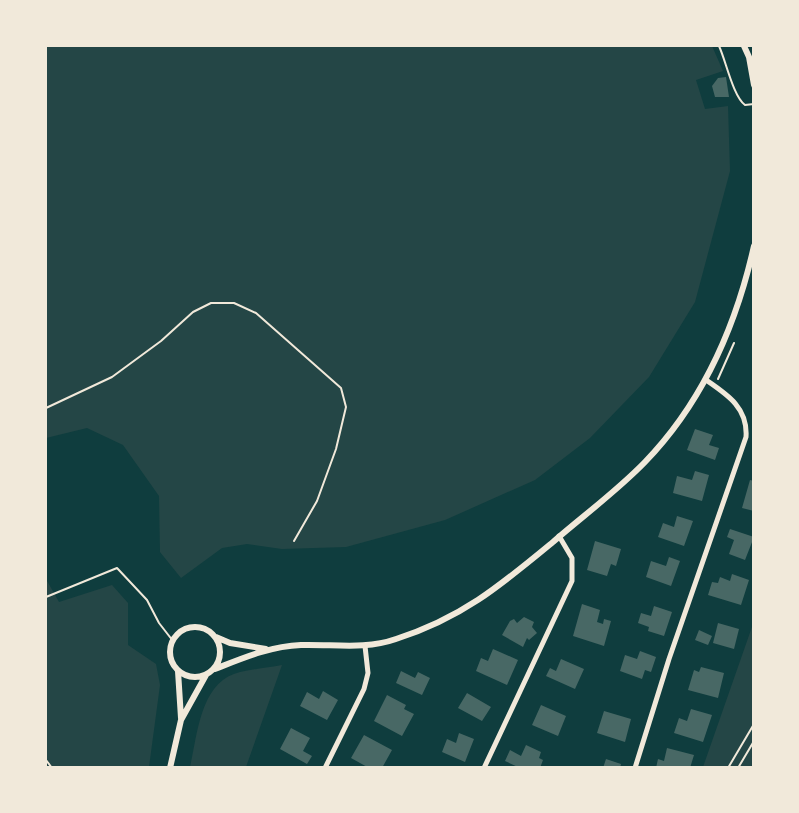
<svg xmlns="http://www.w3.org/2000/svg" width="799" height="813" viewBox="0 0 799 813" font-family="Poppins,sans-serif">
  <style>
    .green { fill: #244646 }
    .building { fill: #486865 }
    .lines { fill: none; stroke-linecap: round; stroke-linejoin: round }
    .path { stroke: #f1e9da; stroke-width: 2 }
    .minor { stroke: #f1e9da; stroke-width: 5 }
    .tertiary { stroke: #f1e9da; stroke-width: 6 }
  </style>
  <rect width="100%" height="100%" fill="#0f3d3e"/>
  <!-- green -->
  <path class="green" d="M46 46H712L723 71 696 80 705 109 728 106 730 171 695 302 649 377 590 438 535 480 445 520 346 547 282 549 247 544 222 548 181 578 160 552 159 496 123 445 87 428 46 438Z
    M46 579 59 602 112 585 128 603V645L156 664 160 685 149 767H46Z
    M753 624V767H703Z
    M282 665 246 767H190C197 737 200 686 234 674 249 669 267 668 282 665Z"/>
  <!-- building -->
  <path class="building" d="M726 77 729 97H715L712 86 718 78Z
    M695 429 713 435 709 445 719 448 715 460 687 450Z
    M695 471 709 475 702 501 673 493 677 476 692 480Z
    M750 480 754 481V511L742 508Z
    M677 516 693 521 684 546 658 537 663 523 674 527Z
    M730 529 754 537 745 560 729 554 734 540 727 537Z
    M595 541 621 549 616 566 611 564 607 576 587 570Z
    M669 557 680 561 671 586 646 577 651 561 666 566Z
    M732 574 749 580 741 605 708 595 712 582 718 583 720 577 730 581Z
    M582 604 600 610 597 622 603 624 604 619 611 621 604 646 573 636Z
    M654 606 672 612 664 636 648 631 649 627 638 623 641 613 651 616Z
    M524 617 534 622 532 627 537 633 529 640 527 638 523 647 502 635 510 621 514 619 517 623Z
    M718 623 739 629 734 649 713 643Z
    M699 630 712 636 708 645 695 640Z
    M493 649 518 660 507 685 476 671 481 658 488 661Z
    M640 651 656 657 651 672 645 670 642 679 620 671 625 655 637 659Z
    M561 659 584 669 575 689 546 676 550 668 556 671Z
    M701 667 724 673 718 698 688 690 694 670 699 672Z
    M401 671 415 678 418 672 430 678 422 695 396 683Z
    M323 691 338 700 327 720 300 706 307 692 319 699Z
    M467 693 491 707 482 721 458 708Z
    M387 695 406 705 404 709 414 714 402 736 374 721Z
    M541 705 566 716 558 736 532 725Z
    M691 709 712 715 703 742 674 733 679 718 687 721Z
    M604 711 631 719 625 742 597 733Z
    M291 728 310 738 303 751 312 756 307 764 280 749Z
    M459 733 474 739 465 762 442 752 447 739 456 743Z
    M364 735 392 750 382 768H369L351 758Z
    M526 745 541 752 539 758 543 760 540 768H520L505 761 510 750 521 756Z
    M667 748 694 755 690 768H656L658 759 664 761Z
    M606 759 621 764 620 768H603Z"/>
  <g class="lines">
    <!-- path -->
    <path class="path" d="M719 46C726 61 733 96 745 105L754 104
      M718 379 734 343
      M46 408 112 377 161 341 193 312 211 303H234L256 313 341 388 346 407 336 449 317 501 294 541
      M46 597 117 568 147 600 159 623 173 641
      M46 760 52 768
      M728 768 754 724
      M738 768 754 741"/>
    <!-- minor -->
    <path class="minor" d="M325 768 364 689 368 673 365 646
      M484 768 572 581V558L559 536
      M635 768 669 659 746 437C748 408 728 395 706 380"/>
    <!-- tertiary -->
    <path class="tertiary" d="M744 46 749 57 754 85
      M170 652a25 25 0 1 1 50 0a25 25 0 1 1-50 0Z
      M216 637 230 643 266 649
      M215 669C243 658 271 646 301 645 334 644 365 650 396 639 462 618 501 585 553 542 584 515 617 491 645 462 703 402 736 326 754 246
      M178 671 181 718
      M170 768 181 720 206 675"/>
  </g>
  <!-- border -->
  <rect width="799" height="813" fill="none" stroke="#f1e9da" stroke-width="94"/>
</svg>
